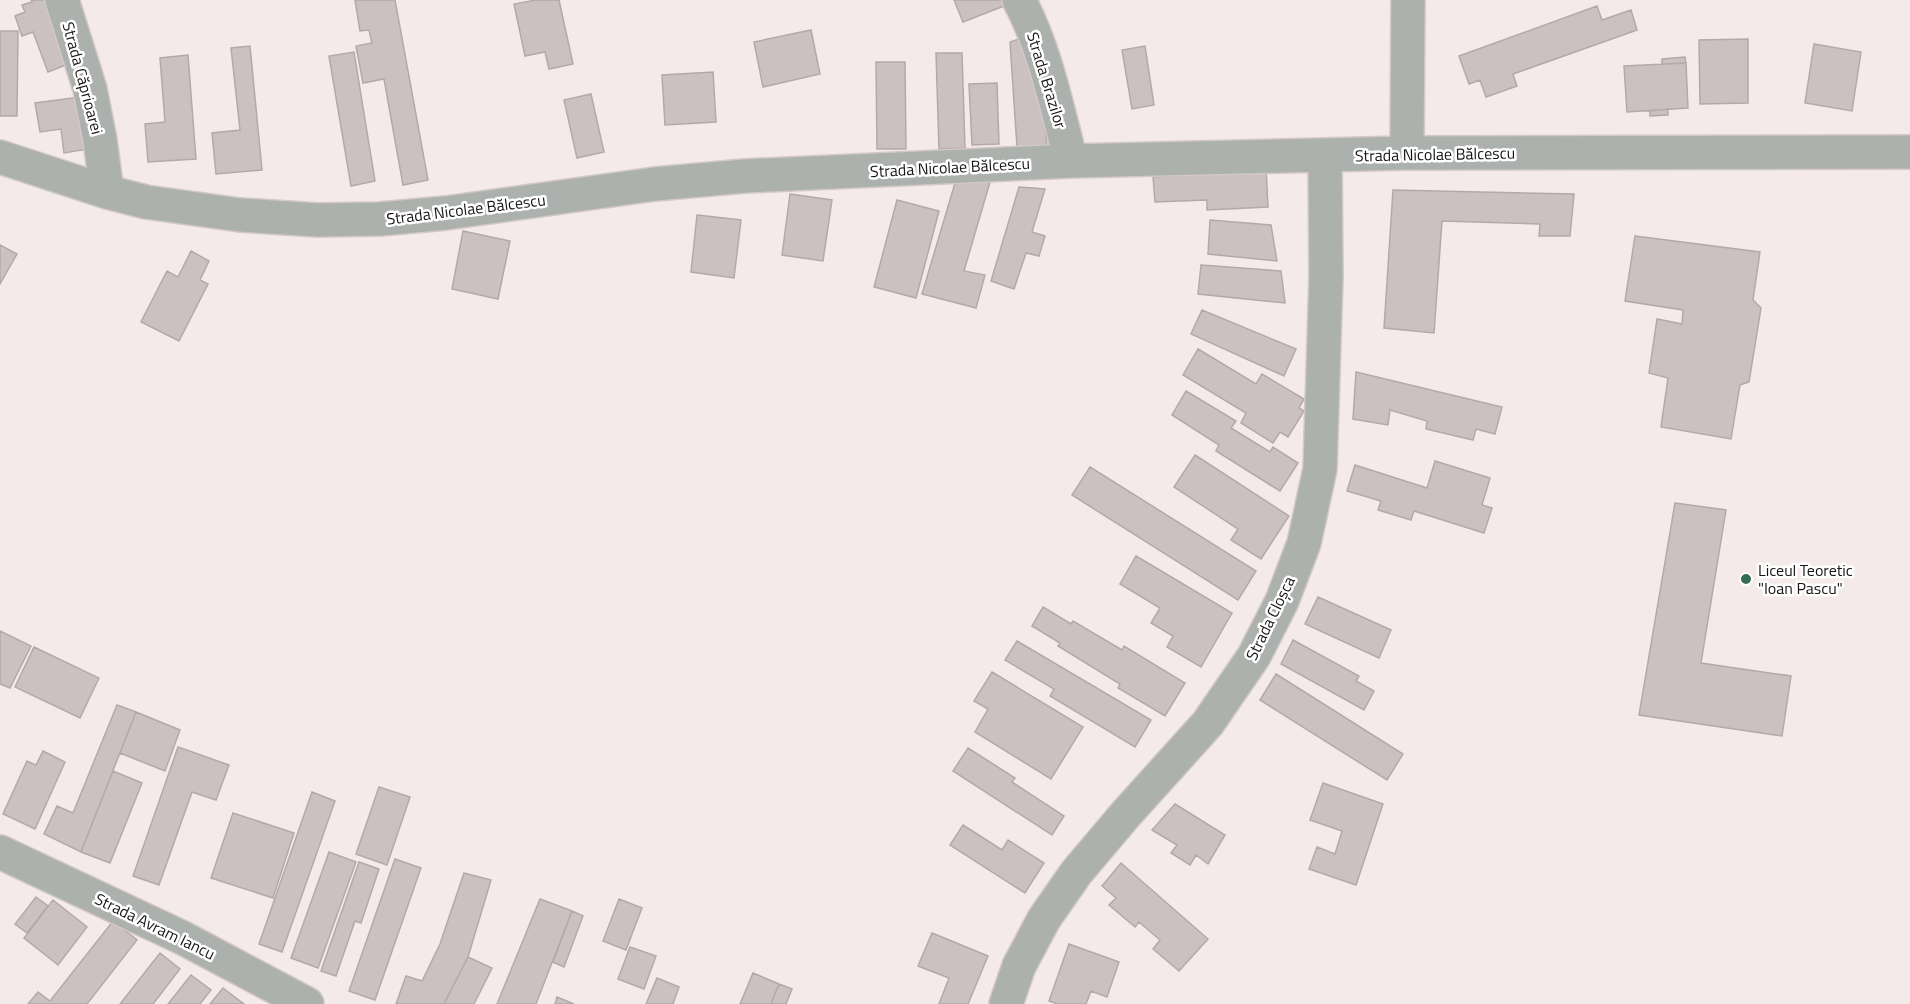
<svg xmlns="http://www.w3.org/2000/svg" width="1910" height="1004" viewBox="0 0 1910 1004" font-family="'Titillium Web',sans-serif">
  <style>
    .building { fill: #ccc1c1; stroke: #b4a9a9; stroke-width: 1.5 }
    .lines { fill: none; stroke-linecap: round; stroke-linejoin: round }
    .minor-casing { stroke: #d2c8c8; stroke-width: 36 }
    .minor { stroke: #acb1ae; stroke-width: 33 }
    .poi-dot { fill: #346d55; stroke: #fff; stroke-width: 2 }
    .labels { text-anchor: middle; stroke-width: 5; stroke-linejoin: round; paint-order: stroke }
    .street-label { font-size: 16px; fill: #191515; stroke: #fff }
    .poi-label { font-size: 16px; fill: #191515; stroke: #fff; text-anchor: start }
  </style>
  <rect width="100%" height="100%" fill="#f5eaea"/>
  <!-- building -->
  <path class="building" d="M31 0H48L71 63 48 72 33 32 22 36 15 16 25 12 22 5 32 2Z
    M355 0H395L428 180 403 185 384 79 363 83 356 46 372 43 369 30 360 31Z
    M536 0H559L573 64 549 69 545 52 525 56 514 4Z
    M954 0H1002L1004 6 963 22Z
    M1597 6 1602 20 1631 10 1637 30 1513 74 1517 86 1486 97 1480 80 1469 84 1459 56Z
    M811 30 820 74 763 87 754 42Z
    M0 31H18L17 116H0Z
    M1025 37 1039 75 1047 145 1017 147 1010 42Z
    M1748 39V103L1700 104 1699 40Z
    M1814 44 1861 52 1852 111 1805 103Z
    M250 46 262 170 216 174 212 133 240 130 231 48Z
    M1145 46 1154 105 1132 109 1122 50Z
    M354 52 375 181 351 186 329 56Z
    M936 53H962L965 148 939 149Z
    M188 55 196 159 148 162 145 124 165 122 160 58Z
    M1685 57 1686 63 1662 64V59Z
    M876 62H905L906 149H877Z
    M1686 63 1688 108 1627 112 1624 66Z
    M713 72 716 122 665 125 662 75Z
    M997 83 999 144 972 145 969 84Z
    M591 94 604 152 577 158 564 100Z
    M80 97 88 149 64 153 61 129 40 132 35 103Z
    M1668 109V115L1650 116V111Z
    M1266 168 1268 207 1207 210V200L1155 202 1153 177 1207 174V171Z
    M990 182 964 271 985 275 976 308 922 294 955 183Z
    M1019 187 1045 189 1032 232 1045 236 1039 256 1026 253 1014 289 991 281Z
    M1393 190 1574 194 1570 236H1539L1540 224 1442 221 1434 333 1384 328Z
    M790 194 832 200 823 261 782 255Z
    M897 200 939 211 916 298 874 287Z
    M697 215 741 220 734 278 691 272Z
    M1210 220 1271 225 1277 261 1208 254Z
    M463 231 510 241 498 299 452 289Z
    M1635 236 1760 252 1753 300 1761 308 1749 382 1740 385 1731 439 1661 427 1668 378 1649 373 1657 319 1682 324 1683 310 1625 301Z
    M0 245 17 254 0 284Z
    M191 251 209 261 200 280 208 284 179 341 141 322 167 271 178 277Z
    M1201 265 1281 271 1285 303 1198 294Z
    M1202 310 1296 349 1284 376 1191 334Z
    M1198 349 1256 384 1262 374 1304 399 1299 408 1304 411 1288 437 1280 432 1273 443 1241 423 1246 413 1183 375Z
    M1356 372 1502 407 1495 434 1476 429 1473 440 1426 429 1427 421 1390 410 1388 425 1353 419Z
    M1186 391 1236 421 1231 428 1270 452 1273 447 1298 463 1280 491 1216 451 1219 445 1172 415Z
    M1195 455 1289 516 1261 559 1231 540 1238 529 1174 487Z
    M1435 461 1490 478 1482 505 1492 508 1484 533 1414 511 1411 520 1378 510 1381 501 1347 491 1355 465 1427 488Z
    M1090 467 1256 571 1238 600 1072 495Z
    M1675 503 1726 510 1701 663 1791 676 1782 736 1639 715Z
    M1136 556 1232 613 1201 667 1167 647 1173 636 1151 623 1160 608 1120 584Z
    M1318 597 1391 630 1379 658 1305 624Z
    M1043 607 1071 624 1073 621 1122 650 1124 646 1185 683 1165 716 1118 688 1120 684 1058 646 1060 643 1032 626Z
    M0 631 31 646 10 688 0 684Z
    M1293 640 1359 676 1356 681 1374 691 1364 710 1281 664Z
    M1017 641 1151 720 1135 747 1050 696 1054 689 1005 660Z
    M34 647 99 678 80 718 15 687Z
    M992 672 1083 727 1051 779 975 732 988 709 974 701Z
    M1276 674 1403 754 1387 780 1260 700Z
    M117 705 136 712 81 852 44 834 57 806 73 813Z
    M136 712 180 730 165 771 120 753Z
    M178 747 229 765 216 800 192 792 159 885 133 876Z
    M968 748 1015 778 1012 782 1064 816 1052 835 953 771Z
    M43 751 65 762 35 829 3 814 27 761 36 765Z
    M113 771 142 783 110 863 81 852Z
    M1323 783 1383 804 1356 885 1309 869 1317 847 1335 854 1342 831 1310 820Z
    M379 787 410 797 387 865 356 854Z
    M312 792 335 801 282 952 259 944Z
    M1175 804 1225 835 1208 864 1196 855 1190 865 1171 853 1177 845 1152 830Z
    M233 813 294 833 273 898 211 878Z
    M963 825 1002 850 1008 840 1044 863 1025 893 950 845Z
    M329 852 356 862 318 968 291 958Z
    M395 859 421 868 375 1000 349 991Z
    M359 862 379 869 361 923 355 921 336 976 321 971Z
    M1121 863 1208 939 1179 971 1153 949 1160 940 1139 922 1135 927 1109 905 1116 898 1102 886Z
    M464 873 491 880 468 957 444 1004H396L406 976 422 981 440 944Z
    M36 897 48 906 27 933 15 924Z
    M540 899 572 911 536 1004H497Z
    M619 899 642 908 626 950 603 941Z
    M53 900 87 927 58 965 24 938Z
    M572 911 583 916 564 967 553 962Z
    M113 921 137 940 87 1004H28L38 992 50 1001Z
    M932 933 988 956 968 1004H939L949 978 918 966Z
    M1069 944 1119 962 1107 997 1091 991 1086 1004H1058L1049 1001Z
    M630 947 656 956 644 989 618 979Z
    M160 953 180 969 153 1004H120Z
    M468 957 492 968 474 1004H444Z
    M753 973 779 984 771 1004H740Z
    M191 975 211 990 200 1004H168Z
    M657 978 679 987 673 1004H646Z
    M779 984 792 989 786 1004H771Z
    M223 988 244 1004H210Z
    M557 997 574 1004H555Z"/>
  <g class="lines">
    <!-- minor casing -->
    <g class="minor-casing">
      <path id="minor" d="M62 0 90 89 100 140 107 192
        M1019 0C1045 48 1057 108 1071 161
        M1407 153 1408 0
        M0 157 107 192 146 202 240 215 318 220 380 219 446 213 655 184 745 176 1071 161 1407 153 1910 152
        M0 852 183 938 307 1004
        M1006 1004 1019 966 1044 919 1076 873 1125 815 1208 723 1254 656 1282 601 1304 543 1320 469 1326 276 1325 156"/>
    </g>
    <!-- minor -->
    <use href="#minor" class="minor"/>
  </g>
  <!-- markers -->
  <circle class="poi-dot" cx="1746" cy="579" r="6"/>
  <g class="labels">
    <!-- street labels -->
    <g class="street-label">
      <text transform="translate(83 78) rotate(75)" y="6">Strada Căprioarei</text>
      <text transform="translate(1047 80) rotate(73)" y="6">Strada Brazilor</text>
      <text transform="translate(1435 154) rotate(-1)" y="6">Strada Nicolae Bălcescu</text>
      <text transform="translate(950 167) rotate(-3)" y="6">Strada Nicolae Bălcescu</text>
      <text transform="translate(466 209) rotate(-7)" y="6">Strada Nicolae Bălcescu</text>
      <text transform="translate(1270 618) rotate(-64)" y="6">Strada Cloșca</text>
      <text transform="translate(155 926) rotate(26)" y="6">Strada Avram Iancu</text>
    </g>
    <!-- poi labels -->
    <g class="poi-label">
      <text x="1758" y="576">Liceul Teoretic<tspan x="1758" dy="18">"Ioan Pascu"</tspan></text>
    </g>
  </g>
</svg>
